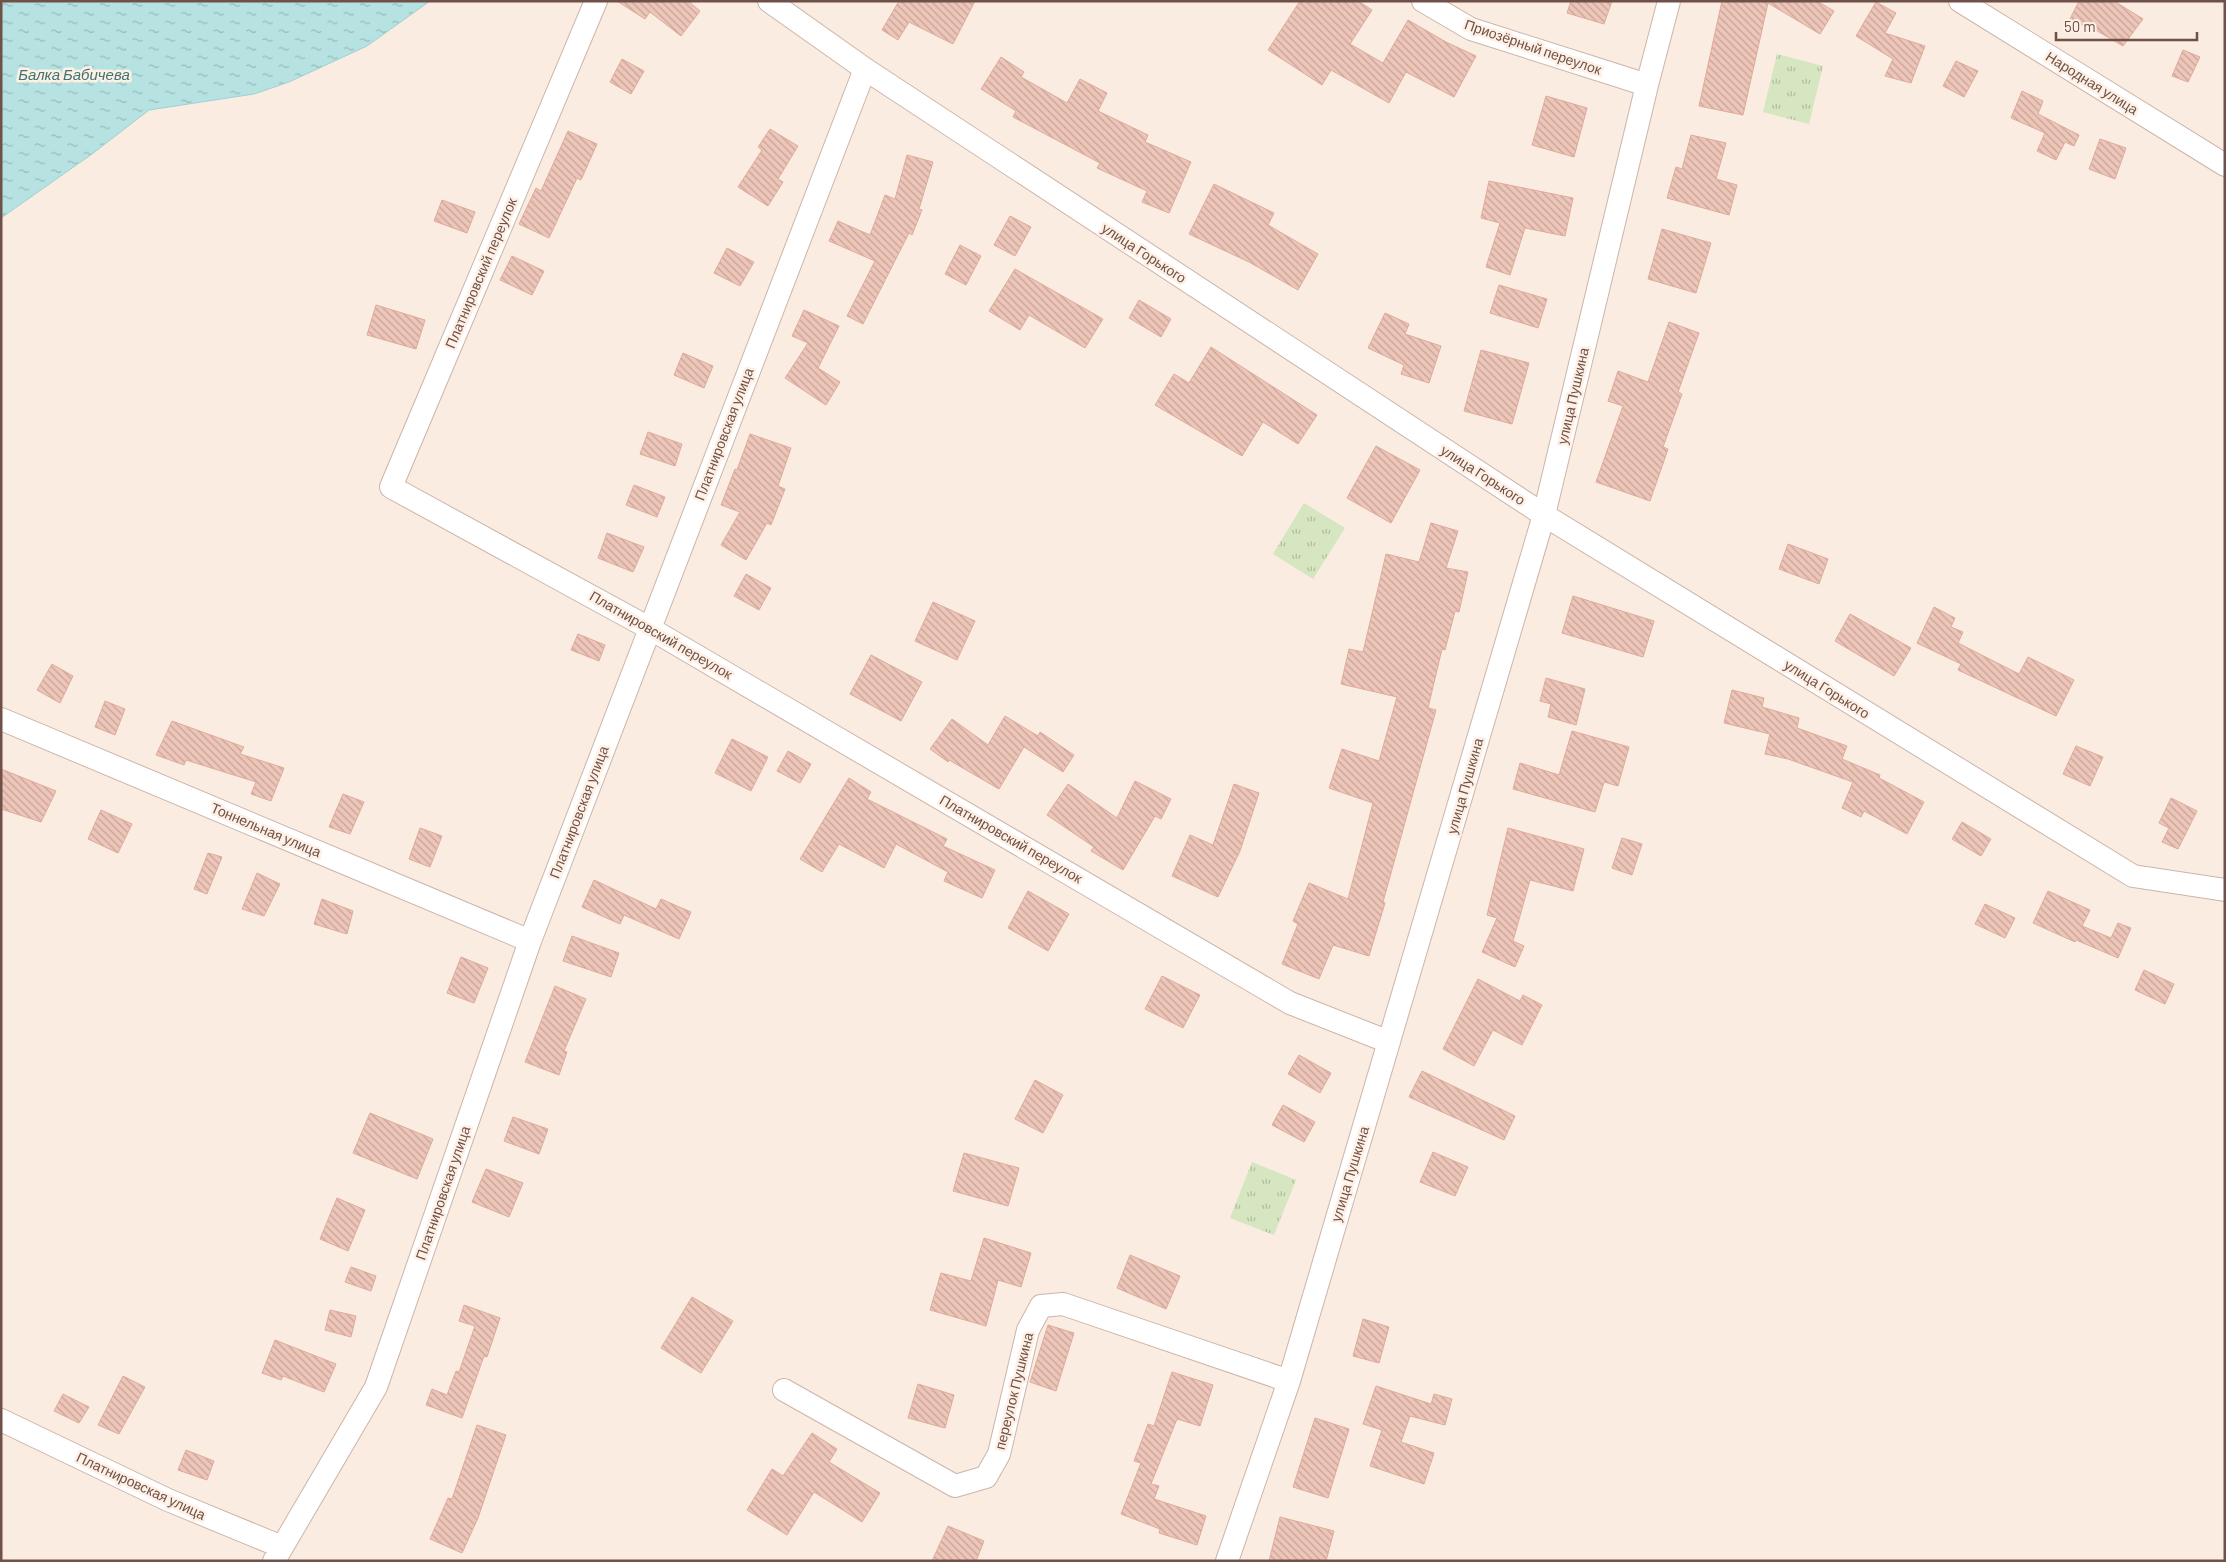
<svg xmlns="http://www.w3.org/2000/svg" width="2226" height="1562" viewBox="0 0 2226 1562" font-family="Barlow,sans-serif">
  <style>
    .park { fill: url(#park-tufts) }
    .water { fill: url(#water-ripples); stroke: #9dd2d3 }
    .building { fill: url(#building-back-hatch); stroke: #dfab9a }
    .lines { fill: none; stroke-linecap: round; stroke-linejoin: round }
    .minor-casing { stroke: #ccb5aa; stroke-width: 24 }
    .minor { stroke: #fff; stroke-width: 22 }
    .labels { text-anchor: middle; stroke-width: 5; stroke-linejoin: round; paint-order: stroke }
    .street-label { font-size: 14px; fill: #6f5149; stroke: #fef0e5 }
    .water-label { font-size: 15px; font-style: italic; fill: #3f7374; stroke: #fef0e5 }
  </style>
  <defs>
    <pattern id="park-tufts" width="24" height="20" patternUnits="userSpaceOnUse" patternTransform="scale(1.25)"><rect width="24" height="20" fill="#d5e6c0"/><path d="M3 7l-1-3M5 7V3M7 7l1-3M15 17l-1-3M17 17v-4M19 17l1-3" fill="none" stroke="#b1bd9e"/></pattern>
    <pattern id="water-ripples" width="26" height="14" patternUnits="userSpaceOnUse" patternTransform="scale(1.25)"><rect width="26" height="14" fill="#b6e2e2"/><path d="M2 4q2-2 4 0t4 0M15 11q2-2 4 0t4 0" fill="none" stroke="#98bab9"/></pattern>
    <pattern id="building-back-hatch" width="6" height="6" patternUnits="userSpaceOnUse" patternTransform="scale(1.25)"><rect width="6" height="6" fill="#eec6b9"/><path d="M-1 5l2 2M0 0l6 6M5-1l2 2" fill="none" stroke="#c5a398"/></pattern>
  </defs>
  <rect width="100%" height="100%" fill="#faece0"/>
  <!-- park -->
  <path class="park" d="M1777 54 1823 66 1809 124 1763 112Z
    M1304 503 1345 528 1313 579 1273 554Z
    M1252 1162 1296 1180 1274 1235 1230 1218Z"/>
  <!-- water -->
  <path class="water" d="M1 1H430L367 46 289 82 254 94 149 110 92 154 1 218Z"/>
  <!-- building -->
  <path class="building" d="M617 1H688L700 11 681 36 650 12 645 19Z
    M899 1H975L953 44 909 22 898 40 882 30Z
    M1300 1H1358L1372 10 1350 44 1383 63 1408 20 1446 42 1476 56 1454 97 1406 72 1389 103 1331 70 1322 85 1268 50Z
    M1571 1H1612L1604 24 1567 13Z
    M1722 1H1817L1834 11 1820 34 1768 3 1743 115 1699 106Z
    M2079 1H2114L2143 19 2123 46 2087 25 2086 27 2070 19Z
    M1876 2 1896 13 1885 33 1925 46 1911 83 1885 76 1893 59 1856 36Z
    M2183 50 2200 57 2188 82 2172 76Z
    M1001 57 1024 72 1021 77 1067 103 1080 79 1107 93 1098 111 1148 135 1145 142 1191 162 1169 213 1142 202 1147 191 1097 168 1100 163 1013 117 1016 111 981 89Z
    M622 59 644 71 631 94 610 82Z
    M1956 61 1978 71 1964 97 1943 86Z
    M2022 91 2043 101 2038 114 2079 135 2074 146 2065 142 2056 160 2037 151 2045 133 2011 118Z
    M1546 96 1587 108 1574 157 1532 145Z
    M770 129 798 146 778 179 783 182 768 206 738 187 762 150 758 147Z
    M568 131 597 144 581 180 577 178 549 238 519 224 536 188 541 191Z
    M1691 135 1726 143 1716 179 1737 185 1729 215 1667 198 1676 167 1682 169Z
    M2100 139 2126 148 2115 179 2089 169Z
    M907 155 933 162 919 209 922 210 912 235 909 233 863 324 847 316 875 261 829 241 838 221 870 235 885 195 895 199Z
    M1489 181 1573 198 1565 236 1525 228 1510 275 1486 267 1500 223 1481 218Z
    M1214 184 1274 213 1268 225 1318 254 1298 290 1249 262 1189 234Z
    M442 200 475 212 467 233 434 221Z
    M1010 216 1031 227 1015 256 994 245Z
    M1662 229 1711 243 1696 293 1648 279Z
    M960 245 981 256 966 285 945 274Z
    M727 248 754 262 740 286 714 273Z
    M512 256 544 271 532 295 500 280Z
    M1015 269 1103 319 1085 348 1029 315 1020 330 989 311Z
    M1499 285 1547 299 1538 328 1490 313Z
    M1139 300 1171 319 1161 337 1129 318Z
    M376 305 425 320 416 349 367 335Z
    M804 310 839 326 818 368 840 382 826 405 785 378 808 343 792 336Z
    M1385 313 1409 324 1405 334 1441 346 1429 383 1401 374 1404 365 1368 348Z
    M1669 322 1699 333 1678 392 1682 394 1663 447 1668 449 1650 501 1596 482 1623 406 1608 401 1618 371 1648 382Z
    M1211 347 1317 415 1298 444 1263 422 1242 456 1155 405 1174 374 1189 383Z
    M1481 350 1529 363 1512 424 1464 411Z
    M683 353 713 366 704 388 674 375Z
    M648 432 682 444 675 466 640 454Z
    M750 434 791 448 778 486 785 489 771 525 767 523 746 560 721 545 740 512 721 505 735 469 737 470Z
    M1376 446 1420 470 1391 523 1347 498Z
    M634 485 665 497 657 517 626 505Z
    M1431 523 1458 531 1446 568 1468 572 1459 612 1455 611 1445 650 1442 649 1428 708 1436 710 1383 902 1385 903 1369 956 1333 945 1319 979 1282 964 1298 924 1293 921 1309 883 1348 899 1373 803 1329 788 1342 749 1379 761 1397 697 1341 684 1349 649 1363 652 1386 554 1419 562Z
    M607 533 644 547 633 572 598 558Z
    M1788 544 1828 559 1819 584 1779 569Z
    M746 574 771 588 759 610 734 596Z
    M1573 596 1654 621 1643 657 1562 633Z
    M933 602 975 621 957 660 915 641Z
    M1934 607 1955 618 1951 627 1963 632 1958 643 2019 674 2028 657 2074 680 2056 716 1958 670 1961 664 1917 643Z
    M1850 614 1911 648 1894 676 1835 641Z
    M578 634 605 645 599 661 571 650Z
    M871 655 922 682 901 721 850 694Z
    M52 664 73 676 60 703 37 690Z
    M1546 678 1585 689 1576 725 1548 717 1551 704 1540 701Z
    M1732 690 1764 698 1762 707 1799 718 1797 728 1847 746 1842 759 1880 775 1879 778 1924 802 1907 834 1864 811 1861 817 1842 808 1853 782 1788 759 1765 754 1770 734 1724 723Z
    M105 701 125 709 115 735 95 727Z
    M1005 716 1038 736 1040 732 1074 755 1063 772 1024 747 999 789 949 760 948 762 930 749 952 719 988 745Z
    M172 721 244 747 240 754 284 768 271 801 251 794 256 782 186 760 184 765 156 755Z
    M1572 731 1629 747 1618 786 1604 782 1595 812 1513 789 1520 763 1559 775Z
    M732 739 768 757 751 791 715 773Z
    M2076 746 2103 757 2090 786 2063 774Z
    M788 751 811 764 800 783 777 771Z
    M1 769 56 791 41 822 1 809Z
    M849 778 871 792 867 799 947 839 943 846 995 870 982 898 944 881 948 872 896 844 884 868 839 844 822 872 800 859Z
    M1135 781 1171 799 1161 819 1155 816 1123 870 1091 851 1094 847 1047 815 1068 784 1117 818Z
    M1234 784 1259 793 1240 851 1218 897 1172 876 1190 835 1213 845Z
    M343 794 364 802 350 834 329 827Z
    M2171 798 2197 811 2178 849 2162 842 2169 828 2159 823Z
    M101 810 132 824 118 853 88 839Z
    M1962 822 1991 839 1981 856 1952 839Z
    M420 828 442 836 430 867 409 859Z
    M1508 828 1584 849 1573 891 1530 880 1513 941 1524 946 1515 967 1482 952 1497 918 1487 915Z
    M1622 838 1642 844 1632 875 1612 868Z
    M208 853 222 857 207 894 194 889Z
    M257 873 280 884 264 916 242 909Z
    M594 880 656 909 661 899 691 912 679 939 624 915 620 924 582 907Z
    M1028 891 1069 914 1048 951 1008 928Z
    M2048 891 2090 910 2082 926 2111 938 2118 923 2131 928 2118 958 2076 940 2075 942 2033 923Z
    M322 899 353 911 347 934 314 924Z
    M1985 904 2015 918 2005 938 1975 924Z
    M572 936 619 953 611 977 563 961Z
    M461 957 488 968 474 1003 447 993Z
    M2144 970 2174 984 2165 1004 2135 990Z
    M1162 976 1200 995 1183 1028 1145 1009Z
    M1478 979 1520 1001 1523 995 1542 1005 1522 1045 1493 1030 1474 1066 1443 1049Z
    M555 986 586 999 564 1051 567 1052 559 1075 525 1062Z
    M1299 1055 1331 1073 1320 1093 1288 1074Z
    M1422 1071 1515 1116 1504 1140 1409 1097Z
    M1035 1080 1063 1095 1043 1133 1015 1119Z
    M1283 1105 1315 1122 1304 1142 1272 1125Z
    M370 1113 433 1139 417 1179 353 1153Z
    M513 1117 548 1129 539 1154 504 1141Z
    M1433 1152 1468 1167 1455 1196 1420 1182Z
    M964 1153 1019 1168 1008 1206 953 1191Z
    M486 1169 523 1183 509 1217 472 1202Z
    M337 1198 365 1210 348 1251 320 1239Z
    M984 1238 1031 1253 1021 1287 998 1280 986 1326 930 1310 941 1273 971 1281Z
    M1130 1255 1180 1276 1166 1309 1117 1288Z
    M351 1267 376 1276 371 1291 345 1282Z
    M692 1297 733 1321 701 1373 661 1348Z
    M464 1305 500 1318 487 1357 484 1356 462 1418 426 1405 432 1389 447 1395 456 1371 459 1372 475 1326 459 1321Z
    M330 1310 356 1316 351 1337 325 1330Z
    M1363 1319 1389 1327 1379 1363 1353 1356Z
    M1048 1325 1074 1333 1056 1391 1030 1382Z
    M275 1340 336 1364 324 1392 283 1376 281 1380 262 1373Z
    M1172 1372 1213 1385 1200 1426 1177 1419 1151 1484 1159 1486 1154 1499 1206 1516 1197 1545 1159 1533 1160 1529 1121 1514 1141 1463 1134 1461 1148 1424 1154 1426Z
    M123 1376 145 1387 119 1434 98 1425Z
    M918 1384 954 1395 945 1428 908 1418Z
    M1376 1386 1431 1404 1434 1394 1452 1399 1445 1425 1410 1416 1401 1442 1434 1453 1424 1484 1370 1466 1382 1430 1363 1424Z
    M63 1394 89 1407 79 1423 54 1411Z
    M1315 1418 1349 1429 1328 1498 1293 1487Z
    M477 1425 506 1435 478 1518 462 1553 430 1539 448 1498 452 1499Z
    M812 1433 837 1449 829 1462 880 1493 862 1522 814 1492 787 1535 747 1510 772 1469 783 1476Z
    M186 1450 214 1461 207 1480 178 1470Z
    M1280 1517 1334 1531 1326 1561H1269Z
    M948 1526 984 1541 976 1561H932Z"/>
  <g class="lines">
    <!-- minor casing -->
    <g class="minor-casing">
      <path id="minor" d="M596 1 391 487 649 628 1290 1003 1389 1042
        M769 1 865 69 1544 515 2133 876 2225 890
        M1423 1 1471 29 1647 85
        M1960 1 2225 165
        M1 719 530 941
        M784 1390 955 1486 986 1477 999 1454 1028 1330 1041 1306 1063 1304 1289 1381
        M1 1420 168 1500 282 1547
        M274 1561 376 1387 530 941 865 69
        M1227 1561 1289 1381 1544 515 1647 85 1669 1"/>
    </g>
    <!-- minor -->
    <use href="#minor" class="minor"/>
  </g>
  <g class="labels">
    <!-- street labels -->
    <g class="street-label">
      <text transform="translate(1533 47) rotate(19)" y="5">Приозёрный переулок</text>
      <text transform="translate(2092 83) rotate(32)" y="5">Народная улица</text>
      <text transform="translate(1144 253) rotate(33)" y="5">улица Горького</text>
      <text transform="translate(481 273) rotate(-67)" y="5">Платнировский переулок</text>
      <text transform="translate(1573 396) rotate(-77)" y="5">улица Пушкина</text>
      <text transform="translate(724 434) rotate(-69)" y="5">Платнировская улица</text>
      <text transform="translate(1483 475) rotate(33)" y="5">улица Горького</text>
      <text transform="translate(661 635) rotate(30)" y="5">Платнировский переулок</text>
      <text transform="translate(1827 689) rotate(32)" y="5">улица Горького</text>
      <text transform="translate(1465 786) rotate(-74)" y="5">улица Пушкина</text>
      <text transform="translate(579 812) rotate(-69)" y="5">Платнировская улица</text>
      <text transform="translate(266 830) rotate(23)" y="5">Тоннельная улица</text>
      <text transform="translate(1011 839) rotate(30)" y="5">Платнировский переулок</text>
      <text transform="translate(1350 1174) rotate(-73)" y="5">улица Пушкина</text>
      <text transform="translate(443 1193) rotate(-71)" y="5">Платнировская улица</text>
      <text transform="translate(1014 1391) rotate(-76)" y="5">переулок Пушкина</text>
      <text transform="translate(141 1486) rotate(25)" y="5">Платнировская улица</text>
    </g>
    <!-- water labels -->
    <g class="water-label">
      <text x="74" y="80">Балка Бабичева</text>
    </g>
  </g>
  <!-- border -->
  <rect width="2226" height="1562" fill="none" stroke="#6f5149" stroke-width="5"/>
  <!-- scale -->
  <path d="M2056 32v8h141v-8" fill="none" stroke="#6f5149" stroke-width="2.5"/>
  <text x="2064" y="32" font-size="15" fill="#6f5149" stroke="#fef0e5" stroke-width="4" paint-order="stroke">50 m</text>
</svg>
